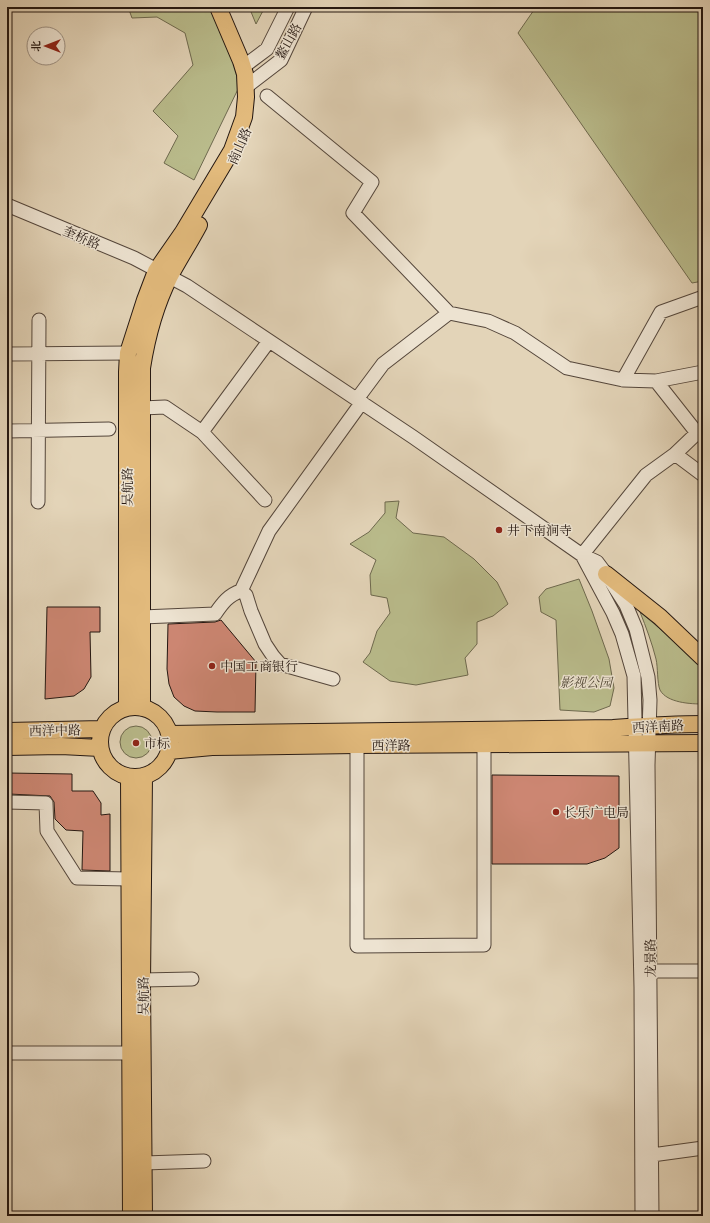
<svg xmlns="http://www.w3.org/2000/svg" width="710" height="1223" viewBox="0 0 710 1223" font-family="'Libre Caslon Text','Noto Serif SC',serif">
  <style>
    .green { fill: #b9bb8b; stroke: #6e694e }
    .building { fill: #cc8672; stroke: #241711 }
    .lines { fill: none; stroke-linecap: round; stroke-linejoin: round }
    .minor-casing { stroke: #54463b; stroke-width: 15 }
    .major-casing { stroke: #241711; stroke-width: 18 }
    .minor { stroke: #ede3d1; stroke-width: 13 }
    .major { stroke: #e2ba7c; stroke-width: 16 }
    .poi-dot { fill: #8f2418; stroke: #ede3d1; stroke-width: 1.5 }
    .labels { text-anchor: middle; stroke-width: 3; stroke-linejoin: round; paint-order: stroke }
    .street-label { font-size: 13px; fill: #241711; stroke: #ede3d1 }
    .poi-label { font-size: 13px; fill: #241711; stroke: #ede3d1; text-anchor: start }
    .park-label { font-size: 13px; font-style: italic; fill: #514836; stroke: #ede3d1 }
  </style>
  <rect width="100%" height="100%" fill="#e3d4b8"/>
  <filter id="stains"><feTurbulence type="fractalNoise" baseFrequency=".005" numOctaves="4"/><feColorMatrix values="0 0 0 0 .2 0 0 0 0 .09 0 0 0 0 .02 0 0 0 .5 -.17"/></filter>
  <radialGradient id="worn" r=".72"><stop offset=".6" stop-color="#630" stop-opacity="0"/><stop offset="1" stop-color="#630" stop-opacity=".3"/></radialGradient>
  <!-- green -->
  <path class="green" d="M128 7H213L237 65 240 85 194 180 164 163 178 136 153 111 193 65 185 33 157 17 132 18Z
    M249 7H265L256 24Z
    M536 7H703V281L692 283 518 33Z
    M399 501 396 518 413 533 444 537 474 559 497 582 508 604 493 616 477 622V644L465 658 468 675 416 685 390 681 363 662 370 653 377 631 390 613 387 598 371 595 370 575 376 560 350 544 369 532 385 513V502Z
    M579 579 592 611 609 659 614 688 610 706 594 712 560 710 556 620 541 612 539 597 546 589Z
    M640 612 677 643 703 669V704C691 704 667 703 660 690 657 683 658 667 656 659 652 643 646 627 640 612Z
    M120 742a16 16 0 1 1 32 0a16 16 0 1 1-32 0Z"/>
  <!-- building -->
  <path class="building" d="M47 607H100V632H90L91 677 84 689 74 696 45 699Z
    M221 620 256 662 255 712H217L195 711 184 706 174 697 169 684 167 669 168 624 215 622Z
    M8 773 72 774V791H93L101 803V815L110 814V871L82 870 83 831 66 830 55 819 54 802 50 796 9 794Z
    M492 775 619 776V848L605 858 587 864H492Z"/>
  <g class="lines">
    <!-- minor casing -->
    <g class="minor-casing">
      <path id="minor" d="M243 67 267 49 288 7
        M246 87 281 60 306 7
        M267 96 372 182 353 213 449 313 383 364 357 399
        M7 205 134 258 187 286 413 437 582 555 597 562 606 574 626 605 636 629 648 677 650 700 648 765 652 1216
        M449 313 488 321 515 333 567 368 623 380 656 381 697 433 675 454 703 475
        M7 354 128 353
        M623 380 661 312 703 297
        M656 381 703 372
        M142 408 165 407 202 432 265 500
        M7 431 109 429
        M202 432 269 341
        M38 502 39 320
        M582 555 613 613 622 634 634 676 641 987 642 1216
        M582 555 646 475 675 454
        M241 591 269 531 362 402
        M142 617 215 614C222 604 228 595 241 591L246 595 251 611 265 644 273 656 280 664 333 679
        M357 745V946L484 945V745
        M7 802 46 803 47 831 77 878 129 879
        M651 971H703
        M142 980 192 979
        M7 1053H130
        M652 1155 703 1148
        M144 1163 204 1161"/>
    </g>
    <!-- major casing -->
    <g class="major-casing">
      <path id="major" d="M606 574 660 617 703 658
        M100 742a35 35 0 1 1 70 0a35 35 0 1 1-70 0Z
        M127 708V372L128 353 145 300 156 271 183 232 232 150 244 117 246 97 245 74 241 61 218 7
        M142 708V368C147 336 156 304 170 276 179 259 190 242 199 225
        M7 731 102 729
        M169 734 613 728C643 726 673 724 703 724
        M7 747 61 746 100 748
        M169 751 212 747 357 745 703 743
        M129 777 131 1216
        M144 1216 142 983 144 777"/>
    </g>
    <!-- minor -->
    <use href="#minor" class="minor"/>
    <!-- major -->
    <use href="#major" class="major"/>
  </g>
  <!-- markers -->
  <g class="poi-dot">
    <circle cx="499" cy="530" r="4"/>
    <circle cx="212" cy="666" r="4"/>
    <circle cx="136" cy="743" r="4"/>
    <circle cx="556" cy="812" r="4"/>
  </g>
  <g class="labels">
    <!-- street labels -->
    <g class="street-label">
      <text transform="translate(288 41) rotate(-61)" y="5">鳌山路</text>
      <text transform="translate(239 146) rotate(-66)" y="5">南山路</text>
      <text transform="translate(82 237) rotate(23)" y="5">奎桥路</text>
      <text transform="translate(127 487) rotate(-90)" y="5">吴航路</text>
      <text transform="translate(658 726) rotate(-3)" y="5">西洋南路</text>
      <text transform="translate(55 730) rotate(-1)" y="5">西洋中路</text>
      <text x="391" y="750">西洋路</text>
      <text transform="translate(650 958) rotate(-91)" y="5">龙景路</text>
      <text transform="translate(143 996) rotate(-90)" y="5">吴航路</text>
    </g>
    <!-- poi labels -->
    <g class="poi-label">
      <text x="507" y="535">井下南涧寺</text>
      <text x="220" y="671">中国工商银行</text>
      <text x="144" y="748">市标</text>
      <text x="564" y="817">长乐广电局</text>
    </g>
    <!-- park labels -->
    <g class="park-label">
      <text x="586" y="687">影视公园</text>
    </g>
  </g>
  <!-- margin -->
  <rect width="710" height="1223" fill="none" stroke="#e3d4b8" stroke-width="24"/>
  <rect x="8" y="8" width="694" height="1207" fill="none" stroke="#241711" stroke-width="2"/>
  <rect x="12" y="12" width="686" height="1199" fill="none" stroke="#241711"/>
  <!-- north arrow -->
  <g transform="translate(46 46) rotate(270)"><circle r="19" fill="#ede3d1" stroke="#9d9184"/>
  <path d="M0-3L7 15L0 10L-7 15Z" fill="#8f2418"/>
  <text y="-6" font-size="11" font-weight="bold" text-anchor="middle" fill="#241711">北</text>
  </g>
  <rect width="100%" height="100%" filter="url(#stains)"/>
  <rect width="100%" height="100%" fill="url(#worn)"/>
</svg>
